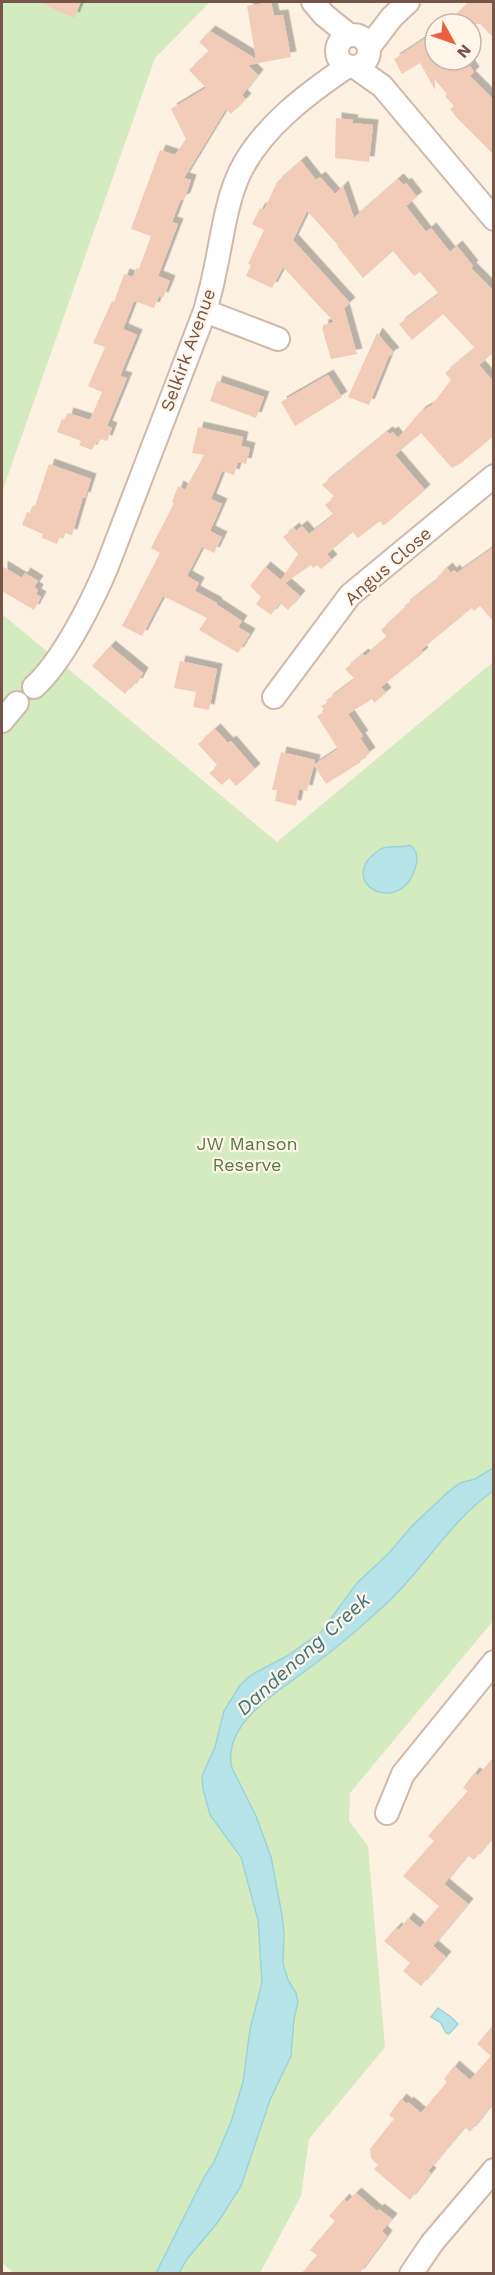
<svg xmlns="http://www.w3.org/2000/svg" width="495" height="2275" viewBox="0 0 495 2275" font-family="'Work Sans',sans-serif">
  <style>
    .green { fill: #d4ebc0 }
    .water { fill: #b6e3e7; stroke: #9cd3d9; stroke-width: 1.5 }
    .building { fill: #f3ccb8; filter: url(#shadow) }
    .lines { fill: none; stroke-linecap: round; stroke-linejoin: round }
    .street-casing { stroke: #d0b9ab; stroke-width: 26 }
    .street { stroke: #fff; stroke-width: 22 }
    .labels { text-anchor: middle; stroke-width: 4.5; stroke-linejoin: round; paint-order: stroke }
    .street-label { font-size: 18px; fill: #755547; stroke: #fff5e9 }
    .park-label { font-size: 18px; fill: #547b3f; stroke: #fff5e9 }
    .water-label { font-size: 20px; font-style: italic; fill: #3b747c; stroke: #fff5e9 }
  </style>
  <defs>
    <filter id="shadow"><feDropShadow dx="5.5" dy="-5.5" stdDeviation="0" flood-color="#0004"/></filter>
  </defs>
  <rect width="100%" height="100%" fill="#fdf1e2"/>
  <!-- green -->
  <path class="green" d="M2 2H210L155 58 2 492Z
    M2 614 277 842 493 662V1621L350 1793 349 1821 368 1846 385 2047 309 2139 301 2196 260 2273 15 2274 2 2263Z"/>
  <!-- water -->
  <path class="water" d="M410 845C417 850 418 857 416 865 403 920 332 883 379 850 387 844 400 849 410 845Z
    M493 1468V1491C450 1521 424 1569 386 1604 362 1626 338 1647 312 1666 288 1684 260 1701 242 1725 233 1738 228 1752 232 1768L256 1816 271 1857 282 1915 284 1934 283 1963 288 1980 296 1993 298 2002 294 2019 291 2056 270 2100 241 2186 218 2222 187 2259 179 2273H156L203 2179 214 2162 231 2122 243 2082 250 2029 262 1983 258 1920 241 1857 210 1815 203 1789 202 1776 215 1747 224 1711 240 1685 251 1675 287 1656 321 1632 357 1583 390 1552 412 1526 448 1492 460 1483 475 1479Z
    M438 2008 451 2017 458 2024 449 2034 446 2033 440 2022 431 2017Z"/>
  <!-- building -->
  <path class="building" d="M39 2H81L74 18Z
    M271 2 274 16 283 15 291 57 248 65 258 75 242 95 246 99 231 114 226 109 184 178 191 180 185 198 180 201 172 222 178 224 158 276 170 281 163 298 159 296 154 308 134 301 123 329 137 335 120 376 127 378 107 426 112 428 107 441 100 439 99 443 96 442 92 450 79 445 81 441 57 432 62 419 66 420 68 413 90 420 102 392 88 386 105 347 93 343 112 301 114 302 124 274 133 277 136 268 139 269 151 236 131 229 160 150 175 155 186 139 171 109 206 88 189 70 209 51 199 42 210 31 256 59 247 6Z
    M469 2H494V38L480 24H446Z
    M435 32V60H466L474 72 470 76 494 100V155L456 117 450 109 454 106 445 96 447 94 435 80V90L420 63 402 74 394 59Z
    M336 118 353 120 352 123 373 125 369 162 335 158Z
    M301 161 316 180 320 177 335 194 343 186 354 218 398 179 404 185 406 183 417 197 406 206 426 232 431 228 450 252 457 246 473 266 471 268 494 291V352L479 365 494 382V436L461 463 452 468 421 433 395 455 425 490 386 524 383 525 380 521 358 538 353 532 327 554 332 560 321 569 317 565 313 568 311 565 285 583 300 596 288 610 280 603 271 615 256 604 261 597 250 586 265 567 281 580 298 554 283 537 294 528 296 531 302 526 309 534 334 515 325 505 335 497 322 485 387 432 390 434 393 432 398 438 420 412 432 405 451 380 445 373 475 348 443 314 412 340 399 324 439 294 420 272 414 276 393 251 363 278 337 246 338 245 307 211 293 240 350 303 344 308 357 354 331 359 322 328H323V325L334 322 283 267 272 288 246 276 251 265 248 264 264 230 252 224 260 208 264 210 277 182Z
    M377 333 394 353 389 356 369 405 348 397Z
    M328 375 342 397 295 426 281 402Z
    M217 381 264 397 256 418 210 401Z
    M198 427 243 437 241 446 250 448 246 464 238 462 234 475 222 471 211 499 222 504 210 531 222 537 214 553 202 547 187 576 199 583 195 591 217 603 216 604 242 621 238 627 250 634 238 653 199 630 207 618 163 596 142 636 122 626 160 553 151 548 174 503 172 502 178 486 185 490 204 455 192 453Z
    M49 464 91 479 85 498 83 497 72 535 65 533 64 538 60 537 57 544 42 538 43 534 22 525 27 512 30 513 33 506H35Z
    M494 547V622L480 606 474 611 472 608 421 650 423 653 381 687 386 693 374 703 372 699 348 714 363 736 360 738 370 753 360 760 361 762 326 784 314 765 307 791 299 789 296 806 275 801 277 790H272L281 752 315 760 314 765 338 749 317 716 325 711 321 706 328 702 327 700 355 679 345 669 363 654 365 656 387 637 381 630 406 607 404 606 438 579 437 577 447 568 451 573 454 570 457 573Z
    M2 566 22 578 25 573 38 581 34 587 38 590 36 594 41 597 34 610 2 591Z
    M110 646 143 673 137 684 134 683 125 694 92 666Z
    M180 661 217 669 209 710 193 707 196 692 174 688Z
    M215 729 228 743 231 741 255 769 236 786 229 778 222 785 209 773 218 766 198 744Z
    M494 1757V1836L474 1860 468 1855 444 1884 468 1904 433 1946 446 1957 421 1986 403 1971 410 1963 384 1941 396 1928 399 1930 408 1918 420 1928 439 1906 403 1876 434 1841 428 1836 468 1791 463 1788 474 1773 478 1775Z
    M494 2024V2102L470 2132 465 2127 428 2171 431 2173 410 2200 374 2169 378 2165 371 2158 370 2149 394 2119 389 2115 401 2099 407 2104 408 2102 421 2113 447 2082 444 2079 454 2066 470 2080 491 2056 477 2044Z
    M356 2193 377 2211 379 2209 392 2219 382 2231 387 2236 359 2274H301L317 2255 310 2250 335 2221 329 2216 344 2199 347 2202Z"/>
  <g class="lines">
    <!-- street casing -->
    <g class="street-casing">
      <path id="street" d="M313 2 324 15 349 35
        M337 51a16 16 0 1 1 32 0a16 16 0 1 1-32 0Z
        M369 47 392 17 408 2
        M355 67 382 86 494 219
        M205 311 278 339
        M34 687C62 662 91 604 106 569L205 311C208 299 212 287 214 275 222 241 225 204 240 172 262 127 308 93 348 66
        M274 697 350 595 494 476
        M2 721 17 703
        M387 1813 403 1774 494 1662
        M411 2274 432 2243 494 2170"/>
    </g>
    <!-- street -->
    <use href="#street" class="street"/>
  </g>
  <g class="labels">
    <!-- street labels -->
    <g class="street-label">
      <text transform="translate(188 350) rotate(-70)" y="6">Selkirk Avenue</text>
      <text transform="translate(388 566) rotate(-41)" y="6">Angus Close</text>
    </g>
    <!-- park labels -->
    <g class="park-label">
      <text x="247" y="1150">JW Manson<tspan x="247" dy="21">Reserve</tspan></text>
    </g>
    <!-- water labels -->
    <g class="water-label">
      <text transform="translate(303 1654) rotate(-42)" y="7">Dandenong Creek</text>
    </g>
  </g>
  <!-- border -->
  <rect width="495" height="2275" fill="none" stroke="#755547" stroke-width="6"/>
  <!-- north arrow -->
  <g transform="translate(453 42) rotate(130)"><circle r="28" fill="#fff5e9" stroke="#c8b5a8" stroke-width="1.5"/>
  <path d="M0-4.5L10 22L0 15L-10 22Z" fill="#eb5e42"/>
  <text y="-9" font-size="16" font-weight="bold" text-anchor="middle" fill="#755547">N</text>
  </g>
</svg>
